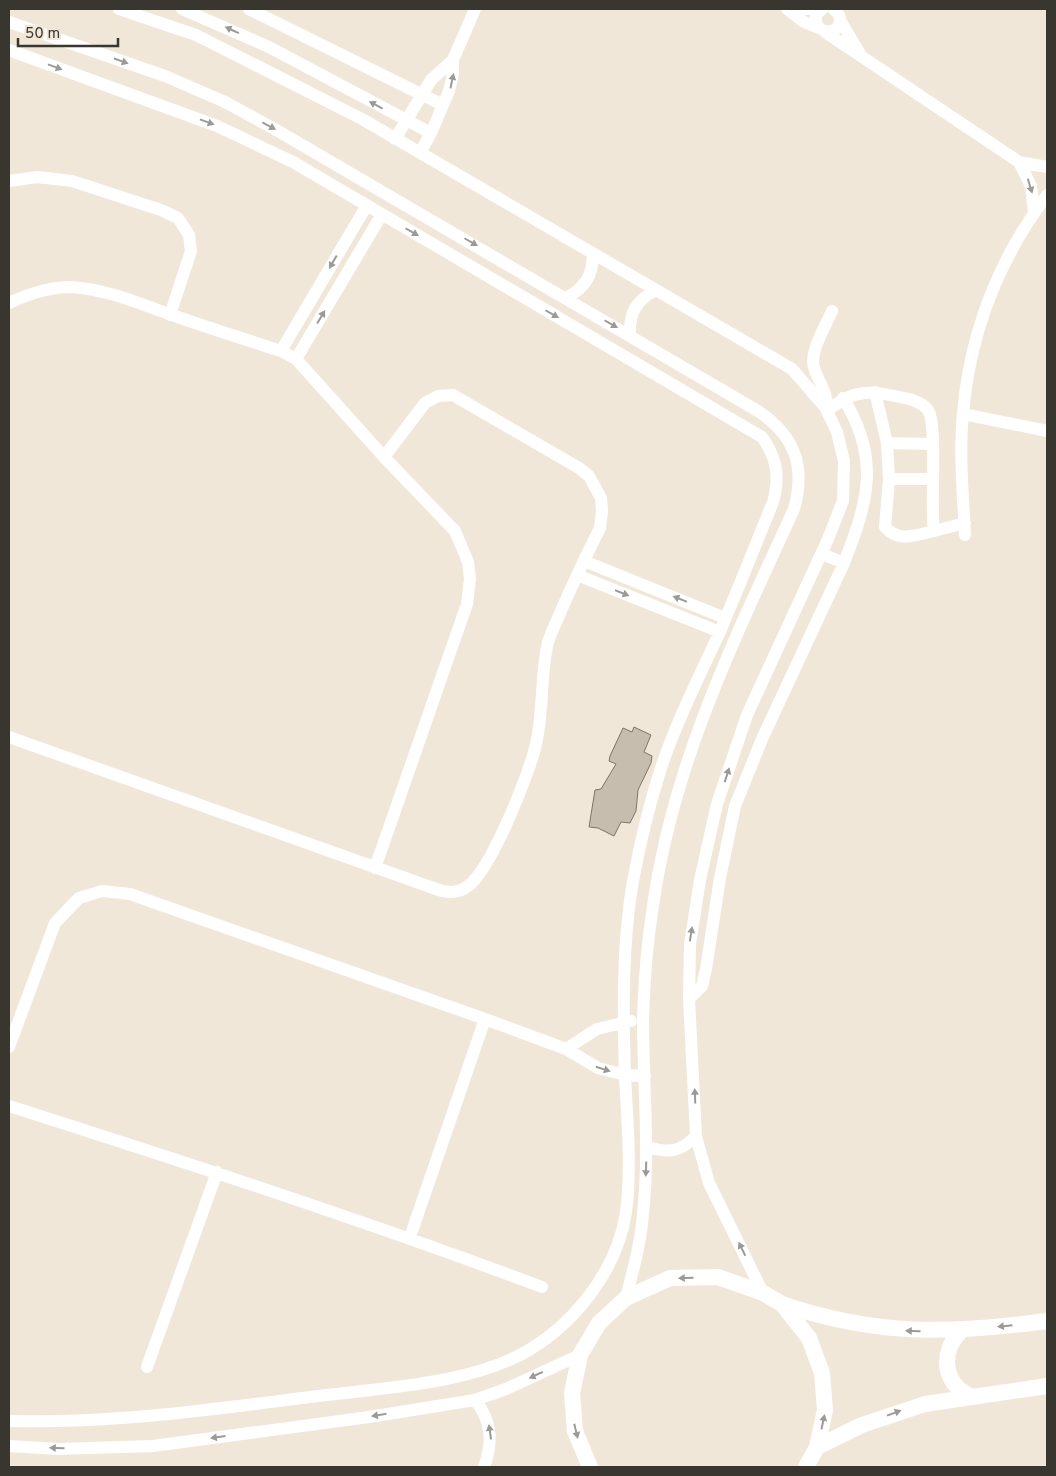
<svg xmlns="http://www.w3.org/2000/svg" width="1056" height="1476" viewBox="0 0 1056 1476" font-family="Overpass,sans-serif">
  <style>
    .building { fill: #c7bdaf; stroke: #7e7569 }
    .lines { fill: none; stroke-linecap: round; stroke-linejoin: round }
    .minor { stroke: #fff; stroke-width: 12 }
    .tertiary { stroke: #fff; stroke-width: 16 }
    .oneway { fill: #9c9a97 }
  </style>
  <rect width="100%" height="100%" fill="#f0e7d8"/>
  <!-- building -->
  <path class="building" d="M634 727 651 735 644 752 652 756 651 763 638 790 636 811 630 823 621 822 614 836 598 828 589 827 595 790 601 789 616 764 609 761 610 756 623 728 632 732Z"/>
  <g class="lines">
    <!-- minor -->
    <path class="minor" d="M119 9 196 35 362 119 792 369 825 407 837 432 844 461 843 501 828 539 747 715 717 804 700 880 690 944 689 999 696 1136 709 1183 763 1293
      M182 9 269 47 431 133 420 153
      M249 9 443 105
      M787 9 804 22 819 28
      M802 9H819
      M822 9 816 15V24C822 32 829 34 837 28 842 21 841 14 833 9
      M840 20 859 52
      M9 22 165 76 225 102 278 131 758 411C795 436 806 466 794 509 735 638 673 763 653 906 647 943 644 982 643 1020 643 1084 650 1149 643 1213 641 1242 633 1270 626 1298
      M825 32 1019 162 1047 167
      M9 50 217 126 293 162 762 437C777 458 780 477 773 502 755 546 737 592 718 636 698 679 676 723 661 768 649 805 640 843 633 881 622 944 623 1012 625 1075 627 1121 632 1167 626 1212 618 1268 577 1321 529 1350 472 1384 383 1388 318 1396 215 1409 113 1424 9 1421
      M431 133 449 91 453 74V60L475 9
      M395 139 431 80 453 60
      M1019 162 1031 186 1034 212
      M9 181 37 177 72 181 161 210 178 218 189 235 191 251 170 315
      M566 298C586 287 593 275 593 253
      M9 303C28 294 49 287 71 287 105 289 138 303 169 314 206 327 244 339 281 351L296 359 384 457 455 531 468 562 470 579 467 604 375 868
      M630 334C629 312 637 300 656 290
      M281 351 367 205
      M296 359 382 214
      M875 392 887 443 889 479 885 527C899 543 916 535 934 531
      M843 398C881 458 868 502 844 563
      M825 407C830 391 814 378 813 362 813 346 826 325 832 311
      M827 411C848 394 863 389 890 395 903 398 920 399 928 410 938 424 930 507 934 531L965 523
      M963 414 1047 431
      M887 443 933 444
      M889 479H933
      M965 535C963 495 959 453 963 413 970 333 999 259 1047 195
      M584 561 725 618
      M577 575 720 632
      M9 737 436 889C447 893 458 894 468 886 491 870 530 772 536 744 544 710 540 676 548 642 551 632 557 621 561 611 573 583 586 556 600 528L602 511 601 498 589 476 579 468 453 395 438 396 425 403 384 457
      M689 999 702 986 706 969 720 878 735 806 762 739 844 563 822 554
      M9 1047 55 923 79 898 102 891 130 894 485 1019 566 1049 598 1068 625 1075 645 1076
      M566 1049 597 1029 631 1021
      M9 1106C188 1163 366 1221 542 1287
      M646 1146C667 1154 681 1152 696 1136
      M410 1237 485 1019
      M147 1367 217 1172
      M475 1400C492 1421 493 1442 484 1467
      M9 1446 58 1449 153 1446 369 1417 475 1400 506 1389 580 1355"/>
    <!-- tertiary -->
    <path class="tertiary" d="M782 1304C876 1336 950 1334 1047 1321
      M962 1330C940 1350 942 1383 970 1396
      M817 1447 862 1425 925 1404 1047 1386
      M590 1467 575 1431 572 1393 580 1355 599 1323 626 1298 670 1278 718 1277 763 1293 782 1304 809 1338 822 1373 825 1410 817 1447 806 1467"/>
  </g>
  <!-- one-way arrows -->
  <defs><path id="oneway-solid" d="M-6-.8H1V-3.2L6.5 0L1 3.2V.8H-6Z" transform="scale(1.25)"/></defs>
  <g class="oneway">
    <use href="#oneway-solid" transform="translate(232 30) rotate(-155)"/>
    <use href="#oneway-solid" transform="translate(121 61) rotate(19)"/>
    <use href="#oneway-solid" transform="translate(55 67) rotate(20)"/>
    <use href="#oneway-solid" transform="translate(452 81) rotate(-78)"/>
    <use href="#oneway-solid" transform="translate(376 105) rotate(-152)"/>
    <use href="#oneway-solid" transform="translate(207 122) rotate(20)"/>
    <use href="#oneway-solid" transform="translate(269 126) rotate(28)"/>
    <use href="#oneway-solid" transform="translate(1030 186) rotate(73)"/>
    <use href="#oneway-solid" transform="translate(412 232) rotate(30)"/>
    <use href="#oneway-solid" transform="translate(471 242) rotate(30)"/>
    <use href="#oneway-solid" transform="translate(333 262) rotate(120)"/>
    <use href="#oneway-solid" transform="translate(552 314) rotate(30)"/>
    <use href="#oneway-solid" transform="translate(321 317) rotate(-59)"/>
    <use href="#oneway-solid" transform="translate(611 324) rotate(30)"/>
    <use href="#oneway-solid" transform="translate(622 593) rotate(22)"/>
    <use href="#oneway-solid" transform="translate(680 599) rotate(-158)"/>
    <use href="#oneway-solid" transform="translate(727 775) rotate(-72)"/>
    <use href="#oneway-solid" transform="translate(691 934) rotate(-81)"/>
    <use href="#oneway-solid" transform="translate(603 1069) rotate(17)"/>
    <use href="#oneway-solid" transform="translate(695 1096) rotate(-92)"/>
    <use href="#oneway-solid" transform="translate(646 1169) rotate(92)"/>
    <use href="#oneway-solid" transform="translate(742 1249) rotate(-116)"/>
    <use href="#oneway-solid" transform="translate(686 1278) rotate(178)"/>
    <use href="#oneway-solid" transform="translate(1005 1326) rotate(174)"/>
    <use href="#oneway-solid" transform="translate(913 1331) rotate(-178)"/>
    <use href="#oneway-solid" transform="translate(536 1375) rotate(155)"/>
    <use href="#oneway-solid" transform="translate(894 1413) rotate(-20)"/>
    <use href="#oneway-solid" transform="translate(379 1415) rotate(171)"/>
    <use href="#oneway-solid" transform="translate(823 1422) rotate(-78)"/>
    <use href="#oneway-solid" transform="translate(576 1431) rotate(76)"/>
    <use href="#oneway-solid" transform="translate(490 1432) rotate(-98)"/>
    <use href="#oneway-solid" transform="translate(218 1437) rotate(172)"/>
    <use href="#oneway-solid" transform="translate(57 1448) rotate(-178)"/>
  </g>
  <!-- border -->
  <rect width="1056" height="1476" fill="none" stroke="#39352f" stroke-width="20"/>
  <!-- scale -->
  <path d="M18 38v8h100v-8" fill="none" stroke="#39352f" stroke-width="2.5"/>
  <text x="25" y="38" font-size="15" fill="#39352f" stroke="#f0e7d8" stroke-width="4" paint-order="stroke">50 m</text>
</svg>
